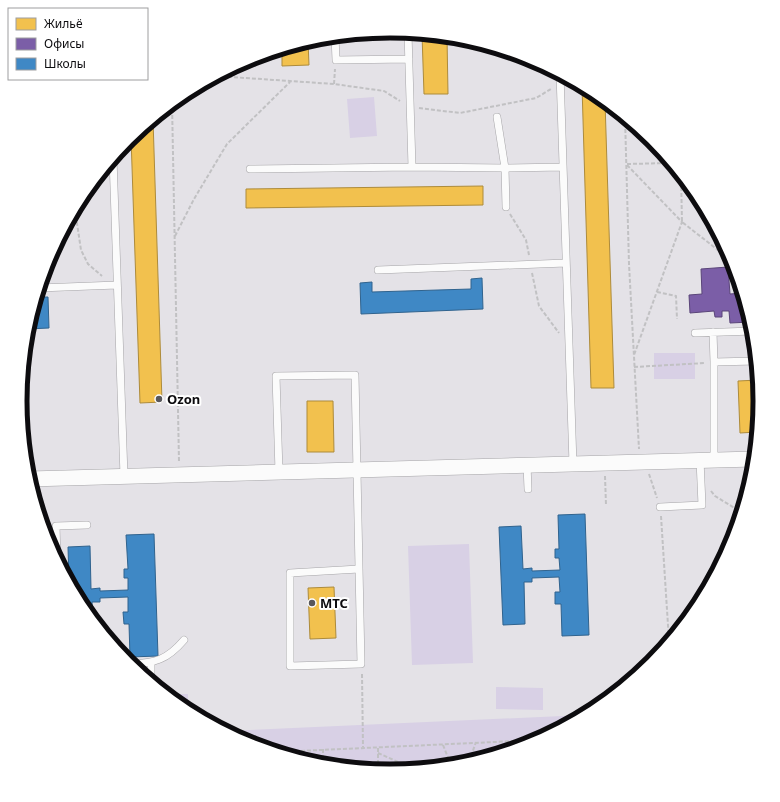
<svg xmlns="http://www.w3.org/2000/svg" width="780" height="802" viewBox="0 0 780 802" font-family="'Noto Sans',sans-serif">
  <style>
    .green { fill: #d8d0e5 }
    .homes { fill: #f2c14e; stroke: #ad8b3b }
    .offices { fill: #7b5ea7; stroke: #5a4579 }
    .schools { fill: #3f88c5; stroke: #30638e }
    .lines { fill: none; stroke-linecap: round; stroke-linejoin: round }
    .service-casing { stroke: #a5a4a7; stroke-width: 8 }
    .minor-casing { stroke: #a5a4a7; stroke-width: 16 }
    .path { stroke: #c1c1c3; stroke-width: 2; stroke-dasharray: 4 2; stroke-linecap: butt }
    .service { stroke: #fbfbfb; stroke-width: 7 }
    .minor { stroke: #fbfbfb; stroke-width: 15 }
    .poi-dot { fill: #58575b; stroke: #fff; stroke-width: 1.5 }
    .labels { text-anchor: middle; stroke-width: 4; stroke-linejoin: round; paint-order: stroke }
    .poi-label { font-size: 13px; font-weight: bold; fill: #0d0c0f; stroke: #fff; text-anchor: start }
    .rim { fill: none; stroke: #0d0c0f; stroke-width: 5 }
  </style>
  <rect width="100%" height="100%" fill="#e4e2e7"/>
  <!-- green -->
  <path class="green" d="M374 97 377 136 350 138 347 99Z
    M654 353H695V379H654Z
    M469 544 473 663 412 665 408 546Z
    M496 687 543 688V710L496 709Z
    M167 694H188V711Z
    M584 715 531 743 462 764 390 771 318 764 248 743 226 731Z"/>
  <!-- homes -->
  <path class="homes" d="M422 34 447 37 448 94H424Z
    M308 41 309 65 282 66V49Z
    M582 86 605 101 614 388H591Z
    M153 119 162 402 140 403 131 137Z
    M483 186V205L246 208V189Z
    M758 380 760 401 757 432 740 433 738 381Z
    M307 401H333L334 452H307Z
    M334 587 336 638 310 639 308 588Z"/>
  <!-- offices -->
  <path class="offices" d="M728 267 730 294 742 293 751 322 730 323 729 311H722V317H715L714 311 690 313 689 295 702 294 701 269Z"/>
  <!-- schools -->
  <path class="schools" d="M482 278 483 309 361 314 360 283 372 282V292L471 289V279Z
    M37 297H48L49 328 27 329 34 307H37Z
    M585 514 589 635 562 636 561 604H555V592H560L559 577 532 578V582H524L525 624 503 625 499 527 521 526 523 569 532 568V571L560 570 559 558H555V549H559L558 515Z
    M154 534 158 656 130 657 129 624H124L123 612H128V597L100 598V602H92L93 619 82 606 69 581 68 547 90 546 91 589 100 588V591L128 590V578H124V569H128L126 535Z"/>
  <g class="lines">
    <!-- service casing -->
    <g class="service-casing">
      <path id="service" d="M335 36 336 60 409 59
        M560 74 573 464
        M113 158 124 476
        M412 167 505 168 497 117
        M250 169 412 167 408 33
        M506 207 505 168 563 167
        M378 270 566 263
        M736 278H737
        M39 288 117 285
        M713 332 714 362
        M695 333 753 331
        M714 460V362L756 361
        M527 465 528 489
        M279 472 276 376 355 375 361 664 290 666V573L359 569
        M660 507 702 505 700 460
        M57 559 56 526 87 525
        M151 663V681
        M130 664C155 663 167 660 184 640"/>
    </g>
    <!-- minor casing -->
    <g class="minor-casing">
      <path id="minor" d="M29 479 754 459"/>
    </g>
    <!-- path -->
    <path class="path" d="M216 76 334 84 384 91 400 101
      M334 84 335 69
      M172 103 179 462
      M419 108 460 113 536 98 551 89
      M625 117 629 264 639 449
      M627 164 671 163
      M627 165 682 222 634 355
      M681 175 682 222 732 261 734 269
      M75 210 81 250 88 264 102 276
      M510 214 526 240 529 255
      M175 236 194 199 227 144 290 82
      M532 273 539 306 559 333
      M657 292 676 296 677 319
      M634 367 705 363
      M649 474 657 498
      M605 476 606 505
      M711 491 715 496 741 512
      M661 516 669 641
      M362 674 363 747
      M443 745 451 765
      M323 749V764
      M277 752 538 740
      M378 753 414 769
      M469 762 476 742
      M378 770V746"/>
    <!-- service -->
    <use href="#service" class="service"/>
    <!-- minor -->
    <use href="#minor" class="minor"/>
  </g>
  <!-- markers -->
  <g class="poi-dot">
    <circle cx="159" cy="399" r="4"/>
    <circle cx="312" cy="603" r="4"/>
  </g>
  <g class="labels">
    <!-- poi labels -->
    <g class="poi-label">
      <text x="167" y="404">Ozon</text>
      <text x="320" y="608">МТС</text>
    </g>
  </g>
  <!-- crop -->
  <path d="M0 0H780V802H0ZM27 401a363 363 0 1 1 726 0a363 363 0 1 1-726 0Z" fill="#fff" fill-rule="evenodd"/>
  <path class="rim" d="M27 401a363 363 0 1 1 726 0a363 363 0 1 1-726 0Z"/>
  <!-- legend -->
  <rect x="8" y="8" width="140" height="72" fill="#ffffff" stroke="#9e9e9f"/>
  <rect x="16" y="18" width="20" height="12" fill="#f2c14e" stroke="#9e9e9f"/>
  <text x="44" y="28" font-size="12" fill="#0d0c0f">Жильё</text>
  <rect x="16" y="38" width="20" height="12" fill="#7b5ea7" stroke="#9e9e9f"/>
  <text x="44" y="48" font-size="12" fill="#0d0c0f">Офисы</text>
  <rect x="16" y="58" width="20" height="12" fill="#3f88c5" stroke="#9e9e9f"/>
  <text x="44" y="68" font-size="12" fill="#0d0c0f">Школы</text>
</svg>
